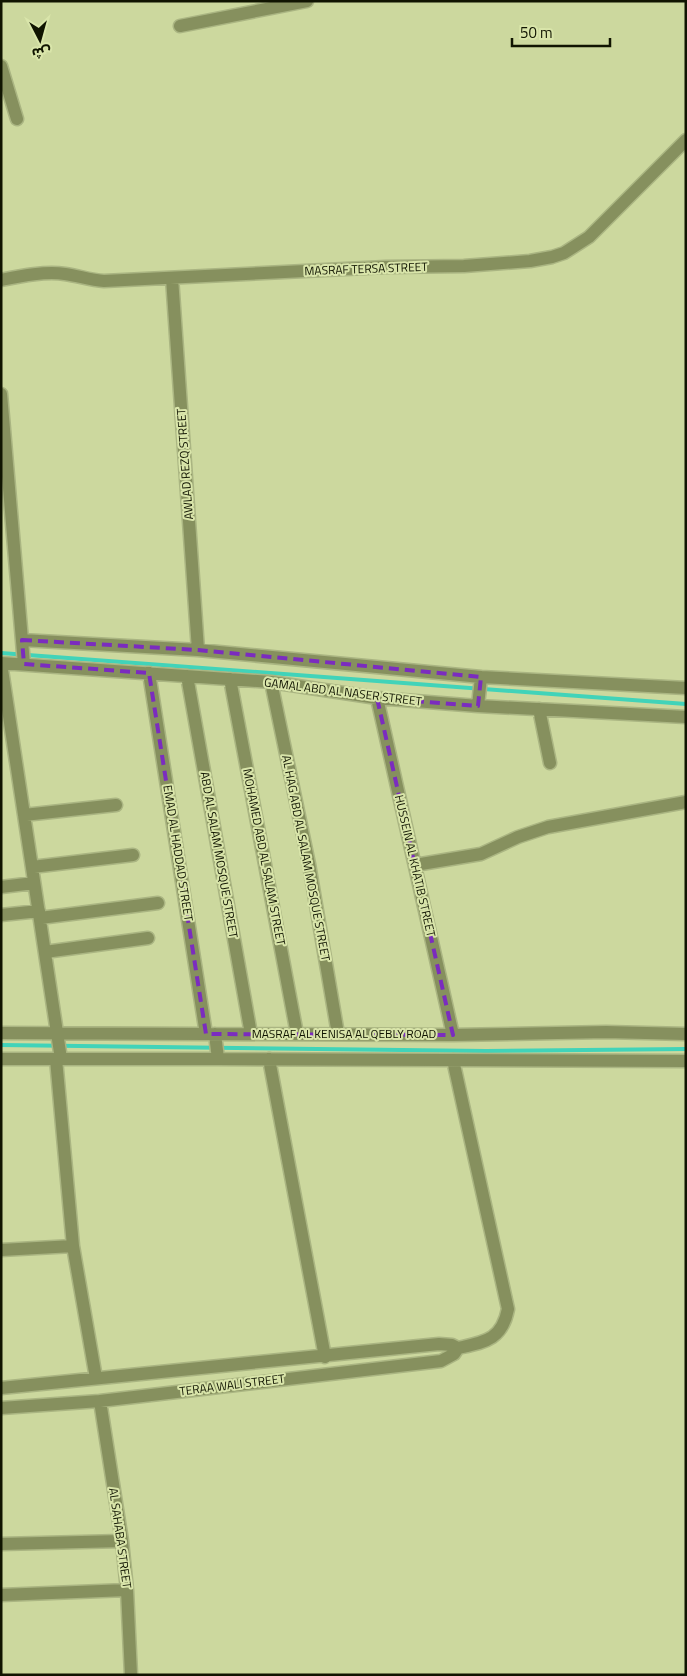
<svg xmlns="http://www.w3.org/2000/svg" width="687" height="1676" viewBox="0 0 687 1676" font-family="'Titillium Web','Noto Sans Arabic',sans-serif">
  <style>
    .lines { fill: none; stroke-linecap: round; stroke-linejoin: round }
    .stream { stroke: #41d3b9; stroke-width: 4 }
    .minor-casing { stroke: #aab582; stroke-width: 15 }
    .minor { stroke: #86905e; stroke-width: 12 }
    .marked { fill: none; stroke: #7b2cbf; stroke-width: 4; stroke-dasharray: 10 6; stroke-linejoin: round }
    .labels { text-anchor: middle; stroke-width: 4; stroke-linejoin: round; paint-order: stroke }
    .street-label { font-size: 12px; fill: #101401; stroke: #d9e5aa }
  </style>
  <rect width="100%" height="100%" fill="#ccd89e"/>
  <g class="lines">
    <!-- stream -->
    <path class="stream" d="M1 653 686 704
      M1 1045 486 1051 686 1049"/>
    <!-- minor casing -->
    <g class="minor-casing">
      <path id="minor" d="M180 26 307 1
        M1 66 17 119
        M172 278 198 650
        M1 280C21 276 45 271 65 274 79 276 90 280 104 281L386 267 464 266 530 261 552 257 564 253 589 237 686 140
        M1 394 24 664
        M22 640 198 650 481 677 686 688
        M1 663 271 682 377 698 478 706 686 717
        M1 663 61 1059
        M149 673 206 1034
        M187 676 251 1034
        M230 679 297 1034
        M271 682 309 864 338 1034
        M377 698 453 1035
        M478 706 481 677
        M539 709 550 763
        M24 815 116 805
        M415 865 481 854 518 837 548 827 686 802
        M32 867 133 855
        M1 887 34 883
        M1 915 39 911
        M40 918 158 903
        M45 952 148 938
        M1 1033 453 1035 606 1032 686 1034
        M215 1034 218 1059
        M1 1059H218L686 1061
        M56 1059 73 1246 96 1378
        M269 1059 325 1357
        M1 1250 73 1246
        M1 1388 439 1344 452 1345 458 1348C485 1342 502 1340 508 1309L453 1060
        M100 1401 122 1541 127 1590 131 1675
        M1 1408 100 1401 441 1361 454 1354 458 1348
        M1 1544 122 1541
        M1 1595 127 1590"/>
    </g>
    <!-- minor -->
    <use href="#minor" class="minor"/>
  </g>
  <!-- marked area -->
  <path class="marked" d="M22 640 198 650 481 677 478 706 377 698 453 1035 206 1034 149 673 24 664Z"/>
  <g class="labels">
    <!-- street labels -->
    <g class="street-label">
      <text transform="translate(366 269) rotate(-2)" y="4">MASRAF TERSA STREET</text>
      <text transform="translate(185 464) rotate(-94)" y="4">AWLAD REZQ STREET</text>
      <text transform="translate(343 692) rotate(7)" y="4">GAMAL ABD AL NASER STREET</text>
      <text transform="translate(178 853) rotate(81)" y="4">EMAD AL HADDAD STREET</text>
      <text transform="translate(219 855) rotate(80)" y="4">ABD AL SALAM MOSQUE STREET</text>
      <text transform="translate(264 857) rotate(79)" y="4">MOHAMED ABD AL SALAM STREET</text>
      <text transform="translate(306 858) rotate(79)" y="4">AL HAG ABD AL SALAM MOSQUE STREET</text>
      <text transform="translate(415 866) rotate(77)" y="4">HUSSEIN AL KHATIB STREET</text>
      <text x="344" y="1038">MASRAF AL KENISA AL QEBLY ROAD</text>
      <text transform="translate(232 1385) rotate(-7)" y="4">TERAA WALI STREET</text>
      <text transform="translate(120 1538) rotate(82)" y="4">AL SAHABA STREET</text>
    </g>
  </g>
  <!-- border -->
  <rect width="687" height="1676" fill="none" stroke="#101401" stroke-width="5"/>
  <!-- north arrow -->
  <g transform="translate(40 40) rotate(174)" stroke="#d9e5aa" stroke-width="4" paint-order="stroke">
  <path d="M0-4L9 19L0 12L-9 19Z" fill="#101401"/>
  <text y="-8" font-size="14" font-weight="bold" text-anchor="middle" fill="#101401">ش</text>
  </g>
  <!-- scale -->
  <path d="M512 38v8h98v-8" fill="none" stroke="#101401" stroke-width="2.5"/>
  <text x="520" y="38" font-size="15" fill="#101401" stroke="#d9e5aa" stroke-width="4" paint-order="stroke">50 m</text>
</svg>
